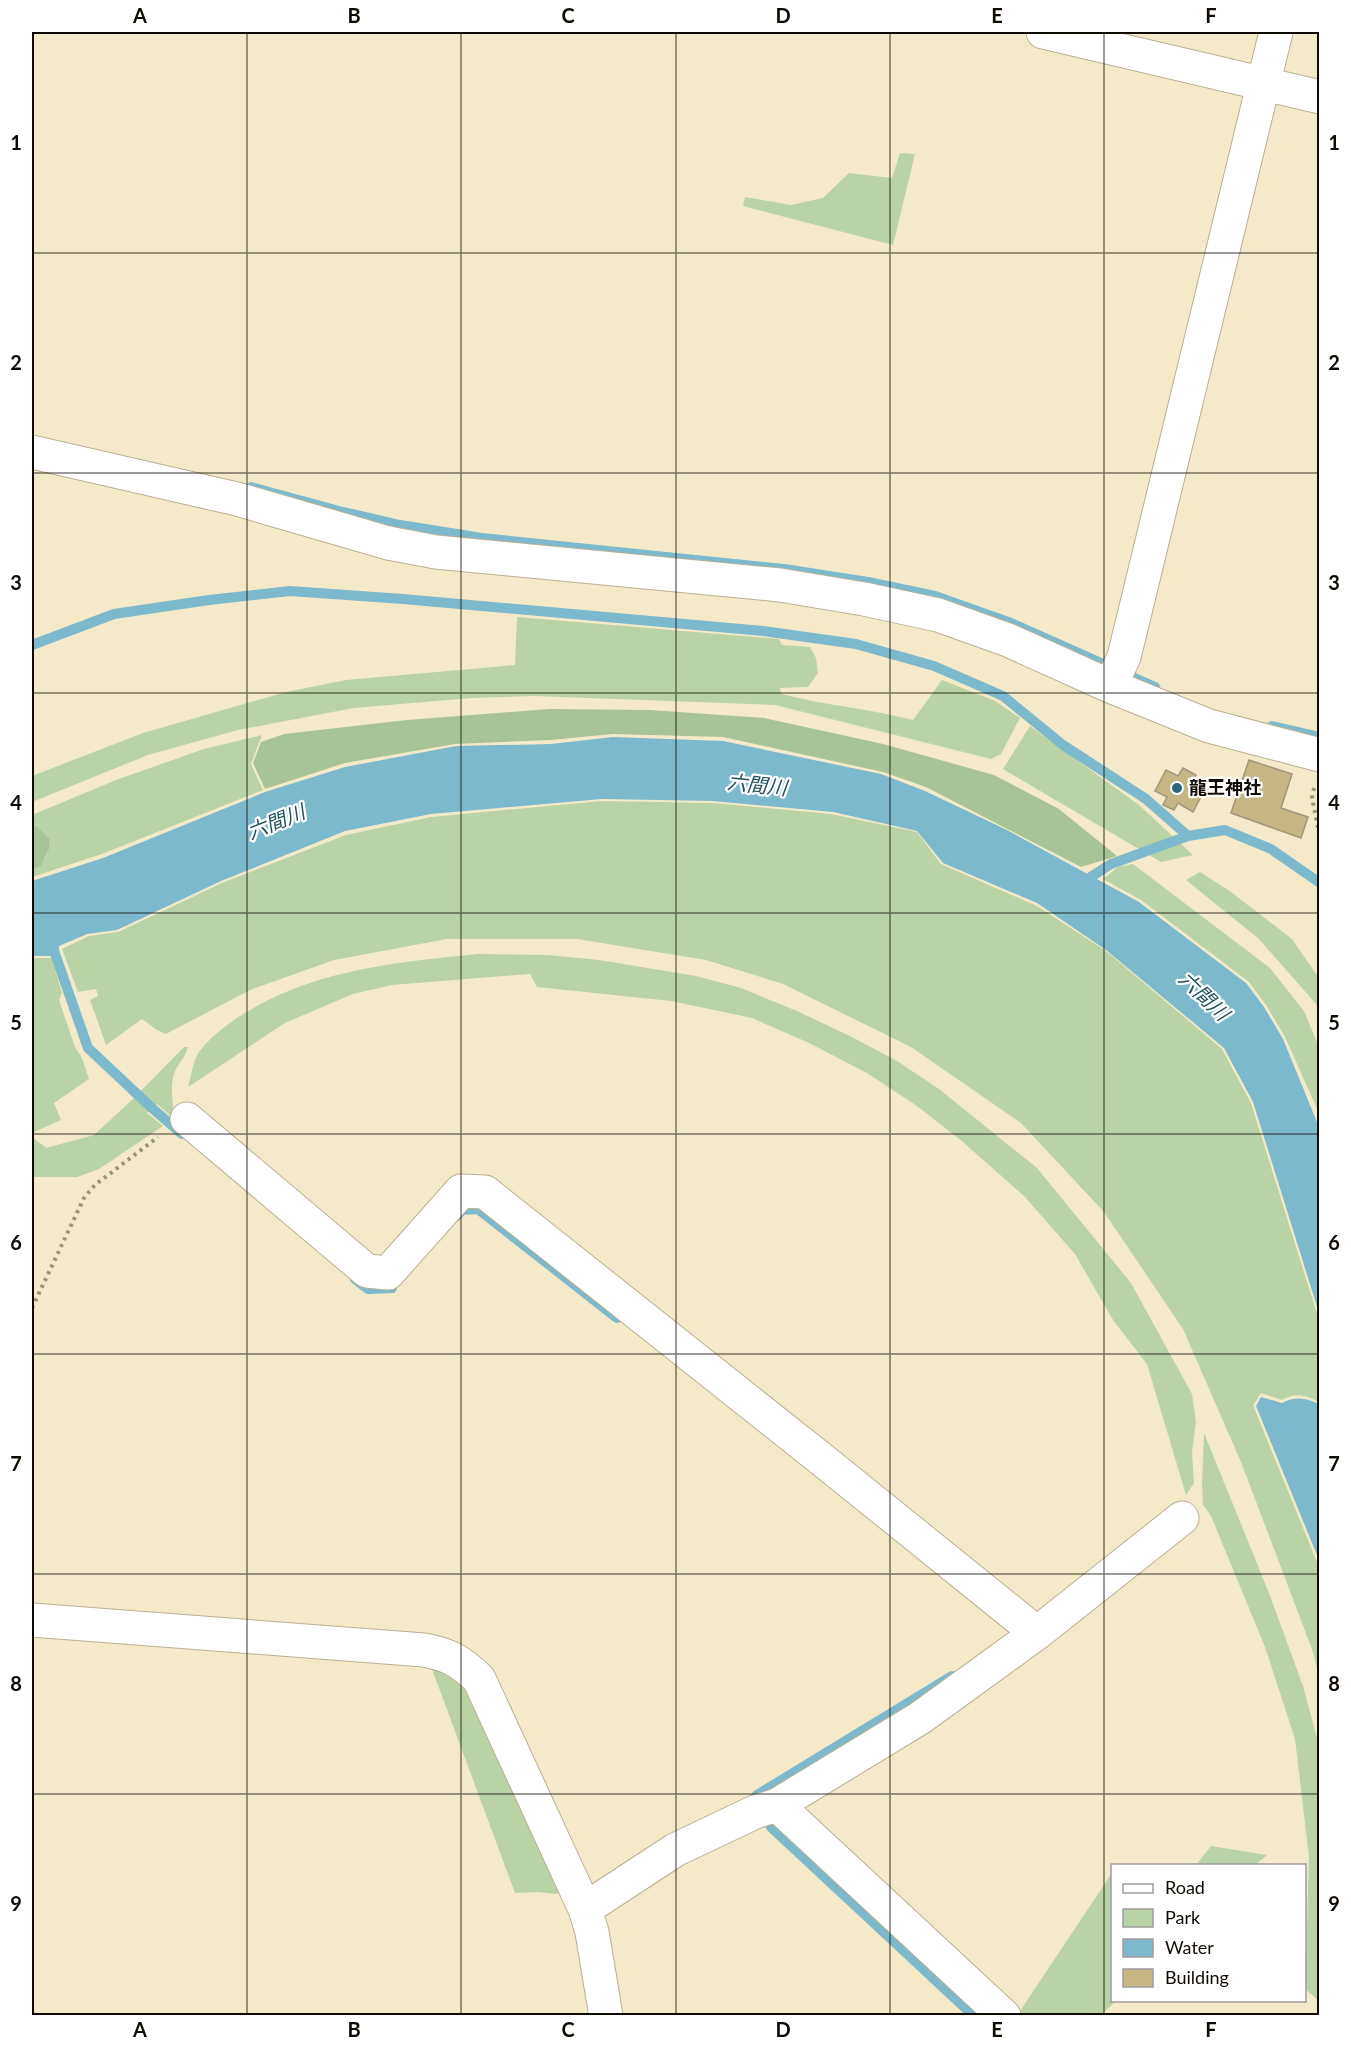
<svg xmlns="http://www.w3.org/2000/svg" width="1351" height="2047" viewBox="0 0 1351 2047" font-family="Lato,'Noto Sans JP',sans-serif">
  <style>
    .green { fill: #b9d3a7 }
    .forest { fill: #a8c396 }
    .water { fill: #7db9cd }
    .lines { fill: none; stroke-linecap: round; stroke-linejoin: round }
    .stream { stroke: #7db9cd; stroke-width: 10 }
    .building { fill: #c6b684; stroke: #a19779; stroke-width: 1.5 }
    .minor-casing { stroke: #bab092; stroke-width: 35 }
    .path { stroke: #99917a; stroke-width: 4; stroke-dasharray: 3 4.5; stroke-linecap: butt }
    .minor { stroke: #fff; stroke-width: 33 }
    .grid { fill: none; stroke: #0f0b03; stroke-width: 1.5; stroke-opacity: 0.55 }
    .poi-dot { fill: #2a687e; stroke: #fff; stroke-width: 2 }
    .labels { text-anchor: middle; stroke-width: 4.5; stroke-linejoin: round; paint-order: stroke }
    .poi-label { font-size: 18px; font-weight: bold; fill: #0f0b03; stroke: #fff; text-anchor: start }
    .water-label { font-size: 20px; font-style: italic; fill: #1f5261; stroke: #fff }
    .neatline { fill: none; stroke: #0f0b03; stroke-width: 2 }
    .grid-label { font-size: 20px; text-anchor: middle; font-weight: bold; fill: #0f0b03 }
  </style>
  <rect width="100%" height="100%" fill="#f4eaca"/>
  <!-- green -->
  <path class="green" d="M900 153 915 154 893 245 743 206 745 197 791 205 823 198 849 173 892 178Z
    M517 617 779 639 782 645 810 647 816 658 818 673 808 687 780 688 781 694C825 705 869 709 913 720L942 680 995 701 1020 718 1001 754 991 759 775 705 535 696 471 698 354 708 238 730 148 755 32 802V776L143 733 286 692 346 680 515 665Z
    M1030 726 1139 805 1193 855 1161 862 1003 769Z
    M262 735 251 764 263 790 102 854 32 877V869C45 864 49 853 50 839L38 827 32 824V815L116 780 204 749Z
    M602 801 713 803 831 814 917 832 941 864 1037 906 1106 951 1222 1049 1251 1103 1319 1320V1402C1305 1395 1296 1392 1282 1400L1261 1393 1253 1405 1319 1567V1678L1313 1652 1241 1462 1183 1329 1104 1212 1021 1123 911 1047 783 984 706 960 577 939H447L334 960 250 990 166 1034 157 1030 142 1019 106 1045 90 1000 98 996 96 989 78 992 62 949 89 936 118 932 224 882 346 835 431 817Z
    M1133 864 1270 968 1304 1011 1319 1047V1113L1285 1037 1266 1005 1249 982 1141 900 1103 879 1118 867Z
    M1200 872 1231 892 1292 939 1319 978V1013L1316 1004 1259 939 1186 880Z
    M478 954 548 955 599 960 696 976 741 988 797 1011 852 1037 897 1061 939 1089 1037 1168 1131 1283 1192 1394 1196 1422 1192 1452 1194 1483 1186 1495 1147 1364 1113 1320 1075 1254 1024 1196 963 1142 917 1106 867 1073 809 1043 752 1018 671 1001 537 987 530 974 392 985 353 994 285 1023 188 1087C191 1076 193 1061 199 1052 211 1036 224 1027 240 1016 311 970 397 962 478 954Z
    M35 958H52L62 993 59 1000 75 1047 82 1058 89 1079 54 1103 61 1120 32 1133V959Z
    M184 1047H188C186 1057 177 1064 174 1074 170 1087 173 1105 174 1119L157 1104 147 1113 163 1126 99 1169 77 1177H32V1137L46 1148 94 1135 134 1098Z
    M1204 1433 1269 1593 1303 1686 1319 1746V2001L1305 1989 1309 1857 1295 1739 1265 1647 1211 1516 1203 1505 1202 1482Z
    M429 1661 467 1683 561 1891 556 1894 538 1892 515 1893Z
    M1211 1846 1267 1855 1255 1865H1196Z
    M1112 1873V2000L1116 2001 1101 2015 1019 2016 1018 2014Z"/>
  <!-- forest -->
  <path class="forest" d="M549 709 650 710 764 718 883 744 994 775 1059 809 1117 856 1081 867 926 787 883 772 723 737 613 734 551 740 455 744 345 763 265 789 253 763 261 742 284 734 407 720Z
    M32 824 38 827 50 839 49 849 41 866 32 869Z"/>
  <!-- water -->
  <path class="water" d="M613 737 723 741 881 774 925 791 1007 830 1139 902 1246 983 1264 1007 1283 1039 1319 1127V1313L1253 1102 1224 1048 1106 950 1037 903 943 863 917 831 833 812 712 801 602 799 431 814 345 831 221 881 117 930 87 934 59 946V951L53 956H32V881L103 858 265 792 345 767 456 746 551 744Z
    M1261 1397 1282 1403C1296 1396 1306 1398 1319 1404V1560L1256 1406Z"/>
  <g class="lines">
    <!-- stream -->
    <path class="stream" d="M251 487 339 511 400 525 482 538 784 569 868 582 935 596 1011 623 1155 687
      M32 645 114 614 209 600 290 591 403 599 763 631 856 644 934 666 1003 696 1063 745 1146 799 1188 836
      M1272 726 1320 737
      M1082 886 1089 878 1111 864 1188 836 1225 830 1271 849 1320 883
      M53 942 52 945 88 1048 153 1109 182 1134
      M457 1216 462 1210 478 1209 617 1318
      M355 1279 368 1289 392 1288
      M952 1676 757 1795 771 1827 974 2016"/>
  </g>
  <!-- building -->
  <path class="building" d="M1249 760 1292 774 1281 808 1308 817 1301 838 1231 813Z
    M1183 768 1196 775 1191 784 1204 791 1193 812 1178 803 1174 810 1163 805 1167 797 1155 791 1166 770 1178 776Z"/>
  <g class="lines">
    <!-- minor casing -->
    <g class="minor-casing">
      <path id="minor" d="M1043 32 1320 97
        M32 452 237 499 388 543 436 552 780 585 864 599 938 615 1008 640 1110 686 1209 726 1320 755
        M1110 686 1124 657 1276 32
        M187 1119 367 1271 388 1273 461 1191 485 1192 825 1462 1037 1633
        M32 1620 424 1650C450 1655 460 1661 479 1679L585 1909 592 1932 606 2016
        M777 1805 1004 2016
        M585 1909 675 1850 755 1812 777 1805 920 1718 1037 1633 1182 1518"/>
    </g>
    <!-- path -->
    <path class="path" d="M1314 788 1312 798 1320 837
      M32 1308 84 1198 95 1185 158 1137"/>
    <!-- minor -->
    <use href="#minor" class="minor"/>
  </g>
  <!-- grid -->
  <path class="grid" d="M247 32V2016M461 32V2016M676 32V2016M890 32V2016M1104 32V2016M32 253H1320M32 473H1320M32 693H1320M32 913H1320M32 1134H1320M32 1354H1320M32 1574H1320M32 1794H1320"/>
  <!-- markers -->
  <circle class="poi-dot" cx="1177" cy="788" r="6"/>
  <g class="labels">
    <!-- poi labels -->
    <g class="poi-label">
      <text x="1189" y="794">龍王神社</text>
    </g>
    <!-- water labels -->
    <g class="water-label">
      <text transform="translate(757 785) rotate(6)" y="7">六間川</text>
      <text transform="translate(276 822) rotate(-22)" y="7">六間川</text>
      <text transform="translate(1204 996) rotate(44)" y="7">六間川</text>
    </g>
  </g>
  <!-- border -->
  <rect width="1351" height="2047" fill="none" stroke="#ffffff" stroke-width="66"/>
  <!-- legend -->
  <rect x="1111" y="1864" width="195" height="138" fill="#ffffff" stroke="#9f9d9a" stroke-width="1.5"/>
  <rect x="1123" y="1884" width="30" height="9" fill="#ffffff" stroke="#9f9d9a" stroke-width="1.5"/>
  <text x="1165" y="1894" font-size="18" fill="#0f0b03">Road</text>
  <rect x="1123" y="1909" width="30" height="18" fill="#b9d3a7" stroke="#9f9d9a" stroke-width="1.5"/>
  <text x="1165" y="1924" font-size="18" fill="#0f0b03">Park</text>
  <rect x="1123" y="1939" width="30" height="18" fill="#7db9cd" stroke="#9f9d9a" stroke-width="1.5"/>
  <text x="1165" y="1954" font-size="18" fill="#0f0b03">Water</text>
  <rect x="1123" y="1969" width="30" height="18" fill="#c6b684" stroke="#9f9d9a" stroke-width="1.5"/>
  <text x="1165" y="1984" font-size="18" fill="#0f0b03">Building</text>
  <rect x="33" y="33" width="1285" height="1981" class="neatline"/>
  <g class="grid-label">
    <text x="140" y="23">A</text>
    <text x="354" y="23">B</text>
    <text x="568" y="23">C</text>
    <text x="783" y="23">D</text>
    <text x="997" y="23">E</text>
    <text x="1211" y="23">F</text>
    <text x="16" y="150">1</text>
    <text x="1334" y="150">1</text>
    <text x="16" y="370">2</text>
    <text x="1334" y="370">2</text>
    <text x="16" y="590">3</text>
    <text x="1334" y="590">3</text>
    <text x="16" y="810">4</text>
    <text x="1334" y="810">4</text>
    <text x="16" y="1030">5</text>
    <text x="1334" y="1030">5</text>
    <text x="16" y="1250">6</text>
    <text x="1334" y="1250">6</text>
    <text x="16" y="1471">7</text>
    <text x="1334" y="1471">7</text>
    <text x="16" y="1691">8</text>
    <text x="1334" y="1691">8</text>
    <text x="16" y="1911">9</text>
    <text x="1334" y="1911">9</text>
    <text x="140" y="2037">A</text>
    <text x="354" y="2037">B</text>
    <text x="568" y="2037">C</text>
    <text x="783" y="2037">D</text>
    <text x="997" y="2037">E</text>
    <text x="1211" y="2037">F</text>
  </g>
</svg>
